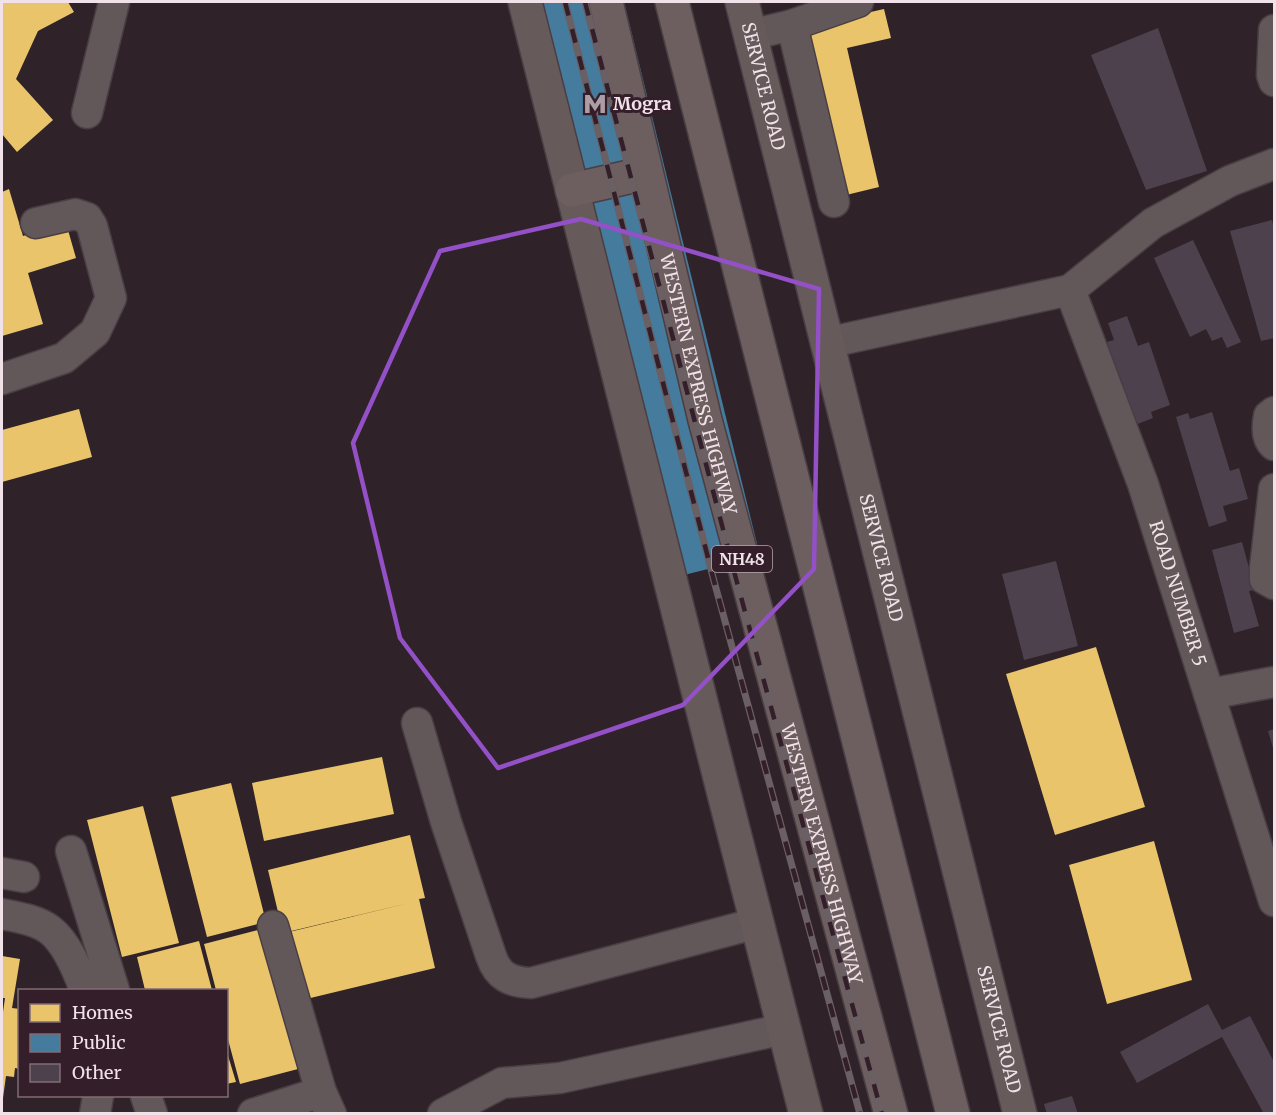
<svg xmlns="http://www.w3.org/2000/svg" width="1276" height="1115" viewBox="0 0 1276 1115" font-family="Merriweather,serif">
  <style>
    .homes { fill: #e9c46a }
    .public { fill: #457b9d }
    .building { fill: #4d414e }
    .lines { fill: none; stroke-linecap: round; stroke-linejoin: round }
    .street-casing { stroke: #493e44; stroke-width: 33 }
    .secondary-casing { stroke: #493e44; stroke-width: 36 }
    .highway-casing { stroke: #493e44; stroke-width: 36 }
    .street { stroke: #635859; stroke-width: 30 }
    .secondary { stroke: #675a5b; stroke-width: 33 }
    .highway { stroke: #6d5e5f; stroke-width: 33 }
    .rail-casing { stroke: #6a5f63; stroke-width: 7 }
    .rail { stroke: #341e2a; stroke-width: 4.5; stroke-dasharray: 14; stroke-linecap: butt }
    .marked { fill: none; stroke: #9350c7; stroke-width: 4.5; stroke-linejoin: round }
    .labels { text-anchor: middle; stroke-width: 6; stroke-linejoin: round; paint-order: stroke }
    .shield { fill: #341e2a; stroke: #b8a6b0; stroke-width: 1.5 }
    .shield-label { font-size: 16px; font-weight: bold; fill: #f1e1e9 }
    .street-label { font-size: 18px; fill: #f1e1e9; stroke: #341e2a }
    .poi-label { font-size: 18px; font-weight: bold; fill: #f1e1e9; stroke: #341e2a; text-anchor: start }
  </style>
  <rect width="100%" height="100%" fill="#2f2329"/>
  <!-- homes -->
  <path class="homes" d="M2 2H68L74 12 38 31 16 79 53 120 17 152 2 134Z
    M884 9 891 38 847 48 879 187 838 197 800 28Z
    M9 189 23 236 66 223 76 258 28 273 43 324 2 336V192Z
    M79 409 92 457 2 482V430Z
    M1096 647 1145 807 1055 835 1006 674Z
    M382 757 394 814 264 841 252 783Z
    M231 783 266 922 207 937 171 797Z
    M143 806 179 943 122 957 87 820Z
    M410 835 425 898 419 899 435 968 298 1001 281 934 413 902 283 933 268 870Z
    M1154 841 1192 980 1107 1004 1069 865Z
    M262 929 298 1069 240 1084 226 1032V990H216L204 944Z
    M199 941 212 990H145L137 957Z
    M2 956 20 959 12 1008 20 1009V1069L15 1068 14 1077 6 1076 3 1098 2 1019 5 998H2Z
    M226 1049 236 1082 226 1084Z"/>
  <!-- public -->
  <path class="public" d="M530 2H624L760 556 672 578Z"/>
  <!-- building -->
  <path class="building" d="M1158 28 1207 171 1146 190 1091 55Z
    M1272 220 1274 229V338L1261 341 1230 231Z
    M1193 240 1241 342 1227 348 1222 337 1212 341 1206 329 1190 337 1154 258Z
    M1127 316 1138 346 1149 342 1170 405 1151 412 1153 418 1135 425 1107 342 1114 340 1108 323Z
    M1212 412 1230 471 1239 468 1248 499 1223 506 1227 521 1209 527 1176 417 1188 413 1190 419Z
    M1242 542 1255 590 1249 591 1259 626 1234 633 1212 550Z
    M1056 561 1078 646 1024 660 1002 574Z
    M1274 729V751L1268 731Z
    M1208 1004 1222 1030 1250 1016 1274 1062V1114H1264L1222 1037 1137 1083 1120 1052Z
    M1072 1096 1078 1114H1047L1044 1104Z"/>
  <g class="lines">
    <!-- street casing -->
    <g class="street-casing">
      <g id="street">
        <path d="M792 25 834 202"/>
        <path d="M1274 30 1272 75 1274 81"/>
        <path d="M750 35 792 25 858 2"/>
        <path d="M87 113 114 2"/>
        <path id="s1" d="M1070 290 1143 484 1274 901"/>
        <path d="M826 343 1070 290 1153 223 1230 181 1274 164"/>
        <path d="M2 379 64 358 95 332 111 298 92 226 87 218 75 214 36 223"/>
        <path d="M1274 412 1269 416C1267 426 1266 438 1274 445"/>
        <path d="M1274 489 1265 568V579L1274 584"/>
        <path d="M1209 694 1274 682"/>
        <path d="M417 723 446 822 491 956C498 977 511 982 531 983L757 923"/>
        <path d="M71 851 114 990"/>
        <path d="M2 873 24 877"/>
        <path d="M2 914C17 917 37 920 50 930 67 943 78 971 85 990"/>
        <path d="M273 926 321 1092"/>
        <path d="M146 1096 152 1114"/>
        <path d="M95 1114 98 1096"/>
        <path d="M253 1114 321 1092 331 1114"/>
        <path d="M443 1114 502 1083 560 1078 784 1029"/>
      </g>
    </g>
    <!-- secondary casing -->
    <g class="secondary-casing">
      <g id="secondary">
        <path d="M525 2 720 778 806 1114"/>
        <path id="s2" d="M742 2 1020 1114"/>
      </g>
    </g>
    <!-- highway casing -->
    <g class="highway-casing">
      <g id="highway">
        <path id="s3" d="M606 2 705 420 891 1114"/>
        <path d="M672 2 953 1114"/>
        <path d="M572 190 646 173"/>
      </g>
    </g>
    <!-- street -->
    <use href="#street" class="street"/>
    <!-- secondary -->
    <use href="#secondary" class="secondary"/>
    <!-- highway -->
    <use href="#highway" class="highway"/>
    <!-- rail casing -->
    <g class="rail-casing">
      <path id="rail" d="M565 2 714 581 860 1114
        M585 2 735 575 882 1114"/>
    </g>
    <!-- rail -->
    <use href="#rail" class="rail"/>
  </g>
  <!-- marked area -->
  <path class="marked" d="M581 219 819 289 814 569 683 705 498 768 400 638 353 443 440 251Z"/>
  <!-- icons -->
  <defs>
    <g id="metro-bare" transform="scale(1.8)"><path d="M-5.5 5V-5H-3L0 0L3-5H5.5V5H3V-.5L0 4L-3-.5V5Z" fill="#ad9ea6" stroke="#341e2a" stroke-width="2.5" paint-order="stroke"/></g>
  </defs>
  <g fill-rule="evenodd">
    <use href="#metro-bare" x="595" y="104"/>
  </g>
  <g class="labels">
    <!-- shield labels -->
    <rect class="shield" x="712" y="546" width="60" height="26" rx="4.5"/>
    <g class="shield-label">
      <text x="742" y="565">NH48</text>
    </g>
    <!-- street labels -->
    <g class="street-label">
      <text dy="6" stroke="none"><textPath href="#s2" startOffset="87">SERVICE ROAD</textPath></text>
      <text dy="6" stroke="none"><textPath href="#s3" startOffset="393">WESTERN EXPRESS HIGHWAY</textPath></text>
      <text dy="6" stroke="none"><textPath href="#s2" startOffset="573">SERVICE ROAD</textPath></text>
      <text dy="6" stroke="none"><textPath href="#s1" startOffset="322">ROAD NUMBER 5</textPath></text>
      <text dy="6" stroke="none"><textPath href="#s3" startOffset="879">WESTERN EXPRESS HIGHWAY</textPath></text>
      <text dy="6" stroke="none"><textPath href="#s2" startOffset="1059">SERVICE ROAD</textPath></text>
    </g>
    <!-- poi labels -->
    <g class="poi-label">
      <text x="613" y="110">Mogra</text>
    </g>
  </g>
  <!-- border -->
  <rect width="1276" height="1115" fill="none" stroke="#f1e1e9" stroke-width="6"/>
  <!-- legend -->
  <rect x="18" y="989" width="210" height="108" fill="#341e2a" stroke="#806c76" stroke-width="1.5"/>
  <rect x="30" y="1004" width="30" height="18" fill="#e9c46a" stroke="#806c76" stroke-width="1.5"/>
  <text x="72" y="1019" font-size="18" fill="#f1e1e9">Homes</text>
  <rect x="30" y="1034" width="30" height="18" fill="#457b9d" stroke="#806c76" stroke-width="1.5"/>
  <text x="72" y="1049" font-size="18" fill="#f1e1e9">Public</text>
  <rect x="30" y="1064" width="30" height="18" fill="#4d414e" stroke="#806c76" stroke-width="1.5"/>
  <text x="72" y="1079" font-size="18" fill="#f1e1e9">Other</text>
</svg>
